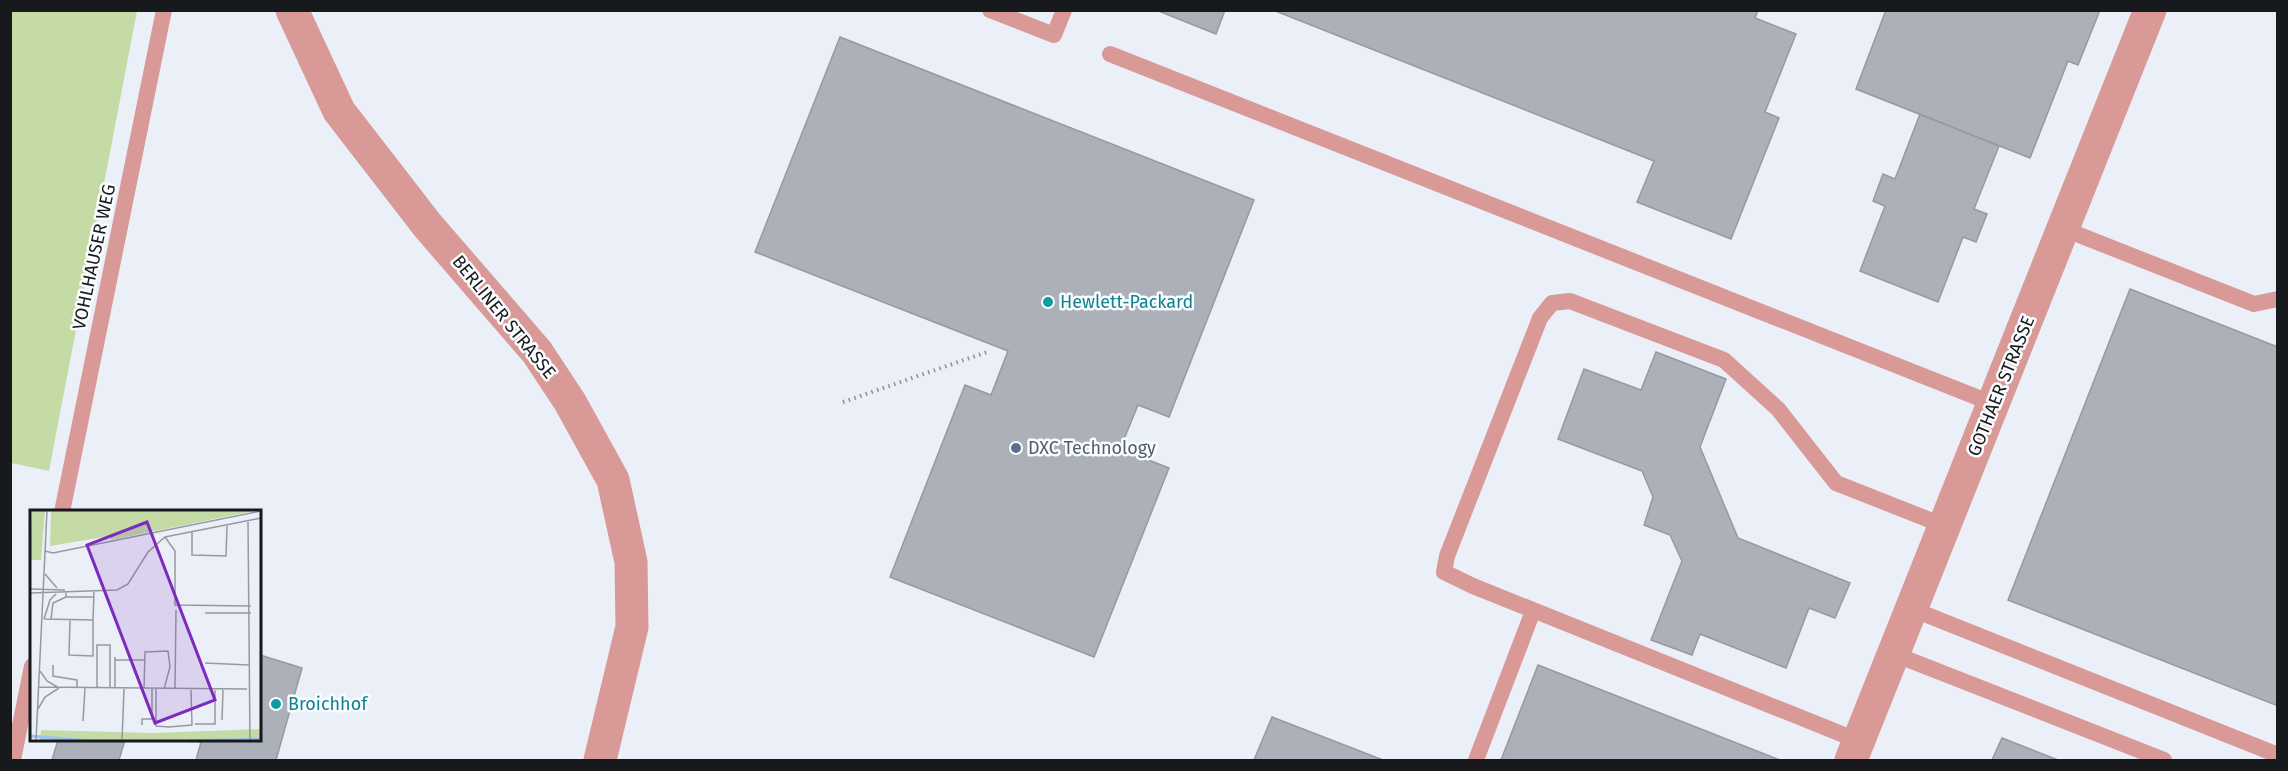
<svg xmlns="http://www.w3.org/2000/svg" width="2288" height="771" viewBox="0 0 2288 771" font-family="'Fira Sans',sans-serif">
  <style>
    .green { fill: #c4dba5 }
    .building { fill: #acb0b8; stroke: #9699a2; stroke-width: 1.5 }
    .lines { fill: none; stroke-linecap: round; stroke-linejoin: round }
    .path { stroke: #8c8f95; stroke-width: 4; stroke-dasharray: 1.5 4.5; stroke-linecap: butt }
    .service { stroke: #d89997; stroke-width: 16 }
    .minor { stroke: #d89997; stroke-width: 33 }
    .tertiary { stroke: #d89997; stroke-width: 33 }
    .culture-dot { fill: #0f9aa8; stroke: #fbfcfe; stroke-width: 2 }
    .service-dot { fill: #5c6f8a; stroke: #fbfcfe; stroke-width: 2 }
    .labels { text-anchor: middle; stroke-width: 5; stroke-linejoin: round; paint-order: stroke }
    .street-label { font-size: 18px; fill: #17191c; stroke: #fbfcfe }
    .culture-label { font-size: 18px; fill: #0d838f; stroke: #fbfcfe; text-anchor: start }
    .service-label { font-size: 18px; fill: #4e5e75; stroke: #fbfcfe; text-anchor: start }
    .inset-river { fill: none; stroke: #9ac2f6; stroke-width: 3 }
    .inset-road { fill: none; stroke: #9699a0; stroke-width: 1.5 }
    .view { fill: #7b2cbf; fill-opacity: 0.15; stroke: #7b2cbf; stroke-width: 3 }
    .inset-edge { fill: none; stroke: #17191c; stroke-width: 3 }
  </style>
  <rect width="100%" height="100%" fill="#ebeff8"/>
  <!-- green -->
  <path class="green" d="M11 10 137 11 49 471 11 463Z"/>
  <!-- building -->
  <path class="building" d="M1156 10H1225L1216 34Z
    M1273 10H1758L1755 18 1796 34 1765 112 1779 118 1731 239 1637 202 1654 161Z
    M1886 10H2100L2078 65 2068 61 2030 158 1856 89Z
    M840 37 1254 200 1169 417 1138 405 1120 449 1169 468 1094 657 890 577 965 385 991 395 1008 351 755 252Z
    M1920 114 1999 146 1974 209 1987 214 1976 242 1963 237 1938 302 1860 271 1885 206 1873 201 1883 174 1895 179Z
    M2130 289 2278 347V706L2008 600Z
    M1656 352 1726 379 1700 447 1738 538 1850 583 1835 618 1809 608 1786 668 1700 634 1692 655 1651 640 1682 561 1670 535 1644 525 1653 497 1642 471 1558 439 1584 369 1641 390Z
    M260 655 302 668 276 760H196L201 742 191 740H260Z
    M1538 665 1780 760H1501Z
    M1272 717 1383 760H1254Z
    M2002 738 2058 760H1992Z
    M58 740H125L119 760H52Z"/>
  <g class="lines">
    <!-- path -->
    <path class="path" d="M843 402 990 351"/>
    <!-- service -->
    <path class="service" d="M990 10 1054 35 1064 10
      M1110 54 1994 404
      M2064 229 2254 304 2278 299
      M62 512 164 10
      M1912 609 2278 755
      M1894 654 2164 760
      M1859 741 1473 586 1444 572 1447 556 1540 318 1552 303 1570 301 1724 360 1778 409 1836 483 1945 526
      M13 760 32 666
      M1476 760 1533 611"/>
    <!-- minor -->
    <path class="minor" d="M1851 760 2150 10"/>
    <!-- tertiary -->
    <path class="tertiary" d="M292 10 339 111 428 226 537 352 570 402 613 480 631 562 632 627 600 760"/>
  </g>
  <!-- markers -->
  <g class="culture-dot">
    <circle cx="1048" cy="302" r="6"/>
    <circle cx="276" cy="704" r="6"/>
  </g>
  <circle class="service-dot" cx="1016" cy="448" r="6"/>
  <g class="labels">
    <!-- street labels -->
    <g class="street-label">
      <text transform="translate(94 257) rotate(-78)" y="6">VOHLHAUSER WEG</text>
      <text transform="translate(504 317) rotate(51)" y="6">BERLINER STRASSE</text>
      <text transform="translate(2001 386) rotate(-68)" y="6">GOTHAER STRASSE</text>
    </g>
    <!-- culture labels -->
    <g class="culture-label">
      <text x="1060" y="308">Hewlett-Packard</text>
      <text x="288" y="710">Broichhof</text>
    </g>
    <!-- service labels -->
    <g class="service-label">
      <text x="1028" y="454">DXC Technology</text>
    </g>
  </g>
  <!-- overview -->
  <g transform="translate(30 510)">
    <rect width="231" height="231" fill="#ebeff8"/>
    <path d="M2 0H15L11 50H0ZM21 0H228L81 30 80 26 20 36ZM231 219V231H10L11 220 123 223Z" fill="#c4dba5"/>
    <path class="inset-river" d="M0 226 60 231M158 231 231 229"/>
    <path class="inset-road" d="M218 12 220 231M162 21V45L196 46 197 16M135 27 145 41V95L221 96M15 41 23 43 231 1M15 64 27 78M1 79 35 80M36 82V87H64M1 83 87 80 98 74 118 42 135 27 231 8M175 103H221M14 109 63 110 64 82M14 109 20 90 26 84M21 109 23 93 36 87M40 110 39 145 63 146V110M85 150H115M175 153 219 155M23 155V166L47 170V178M10 161 17 171 29 178M9 177 217 179M67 178V135H80V178M85 178V147M114 179 115 142 138 141 140 157 134 179M126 179V216L139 217 162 215 161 180M145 179 146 100M8 199 15 187 29 178M192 210 193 180M53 211 55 178M165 214H185V180M112 215V209H122V179M6 231 17 0M92 231 94 179"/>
    <path class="view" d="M117 12 185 190 125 213 57 35Z"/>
    <rect width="231" height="231" class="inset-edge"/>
  </g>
  <!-- border -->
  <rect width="2288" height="771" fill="none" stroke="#17191c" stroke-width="24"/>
</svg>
